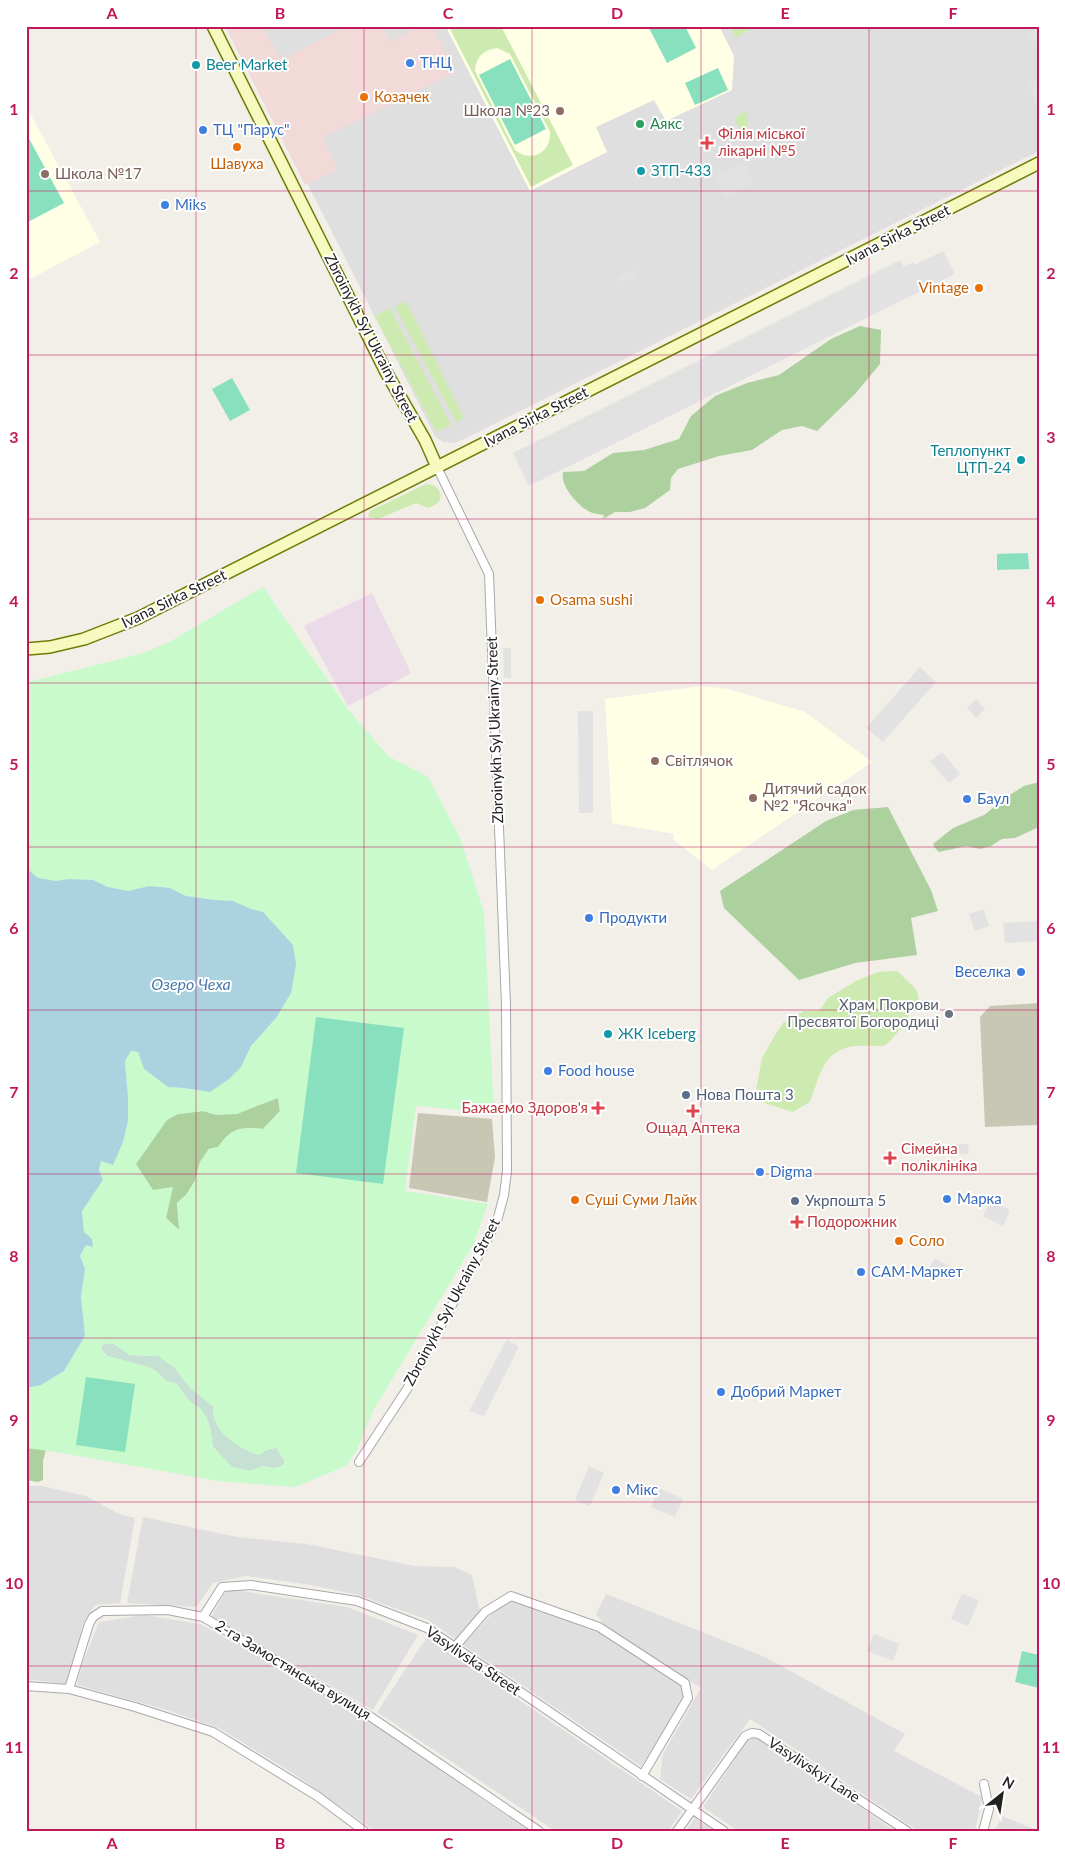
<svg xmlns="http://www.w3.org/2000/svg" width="1065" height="1857" viewBox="0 0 1065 1857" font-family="Lato,sans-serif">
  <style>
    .residential { fill: #e0dfdf }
    .commercial { fill: #f2dad9 }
    .industrial { fill: #ebdbe8 }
    .education { fill: #ffffe5 }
    .construction { fill: #c7c7b4 }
    .grass { fill: #cdebb0; fill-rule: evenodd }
    .forest { fill: #add19e }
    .wetland { fill: #c6e0d4 }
    .park { fill: #c8facc; fill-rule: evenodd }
    .pitch { fill: #88e0be }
    .parking { fill: #e2e2e2 }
    .water { fill: #aad3df }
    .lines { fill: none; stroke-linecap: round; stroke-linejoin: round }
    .street-casing { stroke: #a9a9a9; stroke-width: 10 }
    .secondary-casing { stroke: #707d05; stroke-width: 14 }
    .street { stroke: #fff; stroke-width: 8 }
    .secondary { stroke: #f7fabf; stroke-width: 11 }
    .grid { fill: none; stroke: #c2185b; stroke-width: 1; stroke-opacity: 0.55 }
    .shop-dot { fill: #3f7fe0; stroke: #fff; stroke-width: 2 }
    .culture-dot { fill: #0f9aa8; stroke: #fff; stroke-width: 2 }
    .food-dot { fill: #e8710a; stroke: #fff; stroke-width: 2 }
    .education-dot { fill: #8d6e63; stroke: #fff; stroke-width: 2 }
    .leisure-dot { fill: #2e9e5b; stroke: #fff; stroke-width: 2 }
    .health-dot { fill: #e0444e; stroke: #fff; stroke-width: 2 }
    .worship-dot { fill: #6b7280; stroke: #fff; stroke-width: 2 }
    .service-dot { fill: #5c6f8a; stroke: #fff; stroke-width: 2 }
    .labels { text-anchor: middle; stroke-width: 4; stroke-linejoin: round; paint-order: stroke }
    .shop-label { font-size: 15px; fill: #366cbe; stroke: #fff; text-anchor: start }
    .culture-label { font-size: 15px; fill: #0d838f; stroke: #fff; text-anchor: start }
    .food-label { font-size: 15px; fill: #c56008; stroke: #fff; text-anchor: start }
    .education-label { font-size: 15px; fill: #785e54; stroke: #fff; text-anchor: start }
    .leisure-label { font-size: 15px; fill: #27864d; stroke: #fff; text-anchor: start }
    .health-label { font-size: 15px; fill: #be3a42; stroke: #fff; text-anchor: start }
    .street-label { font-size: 15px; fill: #222; stroke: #fff }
    .worship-label { font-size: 15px; fill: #5b616d; stroke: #fff; text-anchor: end }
    .service-label { font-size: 15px; fill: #4e5e75; stroke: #fff; text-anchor: start }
    .water-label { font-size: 16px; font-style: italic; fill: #4a7aab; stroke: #fff }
    .neatline { fill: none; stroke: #c2185b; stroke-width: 2 }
    .grid-label { font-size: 16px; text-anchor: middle; font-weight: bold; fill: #c2185b }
  </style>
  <rect width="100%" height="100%" fill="#f2efe9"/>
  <!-- residential -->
  <path class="residential" d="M228 26H1039V151L462 440 453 443 443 442 435 436Z
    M26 1486H42L86 1496 119 1514 135 1518 120 1603 95 1605 84 1622 66 1684 26 1679Z
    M143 1517 237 1537 307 1544 415 1566 454 1567 472 1575 480 1612 457 1640 428 1620 358 1595 311 1585 246 1576 213 1583 196 1607 127 1603Z
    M227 1589 347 1607 418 1635 373 1710 211 1617Z
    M606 1594 765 1657 905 1734 894 1751 982 1797 975 1831H918L750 1719 691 1799 660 1779 663 1754 701 1688 605 1626 596 1614Z
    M514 1601 599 1632 681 1686 683 1698 671 1721 641 1766 463 1645 499 1606Z
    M144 1615 200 1624 254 1653 367 1720 529 1831H375L294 1774 219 1728 167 1710 77 1685 82 1665 99 1622Z
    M427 1637 682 1811 668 1831H555L377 1712Z
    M757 1736 895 1831H738L703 1807 750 1737Z
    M1002 1816 1039 1831H994Z
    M695 1818 714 1831H686Z"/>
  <!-- commercial -->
  <path class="commercial" d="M225 26H262L282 60 347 26H382L390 42 421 26H433L455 73 325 136 323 138 338 169 305 185Z"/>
  <!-- industrial -->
  <path class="industrial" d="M372 593 411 673 348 706 304 626Z"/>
  <!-- education -->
  <path class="education" d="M448 26H719L734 56 732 90 666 121 654 100 596 127 607 152 530 191 446 27Z
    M26 106 100 242 26 281Z
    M702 686 728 689 805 712 872 762 712 870 673 839 674 834 612 823 605 699Z"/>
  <!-- construction -->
  <path class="construction" d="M1039 1003V1125L985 1127 980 1017 990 1006Z
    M418 1113 492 1119 495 1157 487 1202 409 1188Z"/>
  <!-- grass -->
  <path class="grass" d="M452 26H501L573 165 531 187 449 27ZM497 48 510 54 550 132C551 153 531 163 515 150L475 71C476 57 483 50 497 48Z
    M730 26H756L736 38Z
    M748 110 747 138 745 139 734 118Z
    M406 301 464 418 456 422 395 307Z
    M390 308 451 425 436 432 375 316Z
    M426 484C435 484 444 491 439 501 437 505 432 506 428 508L416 503 378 519 368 517 370 511Z
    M897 971 916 989 919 998C914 1008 894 1041 885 1045 879 1047 863 1045 855 1046 822 1050 820 1077 810 1102L793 1112 764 1103 756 1090 762 1058 772 1040 783 1023 804 1011 820 1010 828 998 856 981 878 972Z"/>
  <!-- forest -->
  <path class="forest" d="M860 326 881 330 880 364 856 393 817 431 802 426 782 430 752 450 719 456 678 469 671 478 670 490 645 508 630 512H615L603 519 604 515C599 514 593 514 588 511 577 504 560 486 563 472L584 471 613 453 644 450 679 439 691 416 715 396 747 383 779 375 831 339Z
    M1039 782V827L1015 838 1002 839 991 846 980 849 966 846 939 852 935 848 933 844 953 828 984 815 1008 796 1024 786Z
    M888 807 931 890 938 911 911 918 917 955 855 963 799 980 724 908 720 891 826 821 853 810Z
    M278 1097 280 1111 263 1129C240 1127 232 1127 218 1147L209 1149 200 1162 195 1181 186 1195 177 1203 180 1231 166 1218 153 1190 135 1164 167 1119 178 1114 203 1111 217 1115 258 1105Z
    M26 1436 47 1446 43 1461V1480L38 1482 26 1480Z"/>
  <!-- wetland -->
  <path class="wetland" d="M105 1343 114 1344 130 1355 158 1356 174 1367 190 1388 214 1407 213 1414 269 1449 276 1448 285 1461 283 1466 273 1468 263 1466 250 1471 232 1467 213 1447 210 1426 206 1417 201 1409 188 1400 176 1383 166 1381 156 1371 148 1367 107 1356 102 1350V1346Z"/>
  <!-- park -->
  <path class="park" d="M263 587 348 709 388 756 428 777 460 838 484 912 494 1113 416 1106 405 1191 488 1204 473 1245 373 1411 357 1450 346 1466 295 1487 218 1481 56 1452 26 1448V1388L41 1385 64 1371 85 1336 81 1297 85 1269 80 1256 86 1245 92 1247V1239L84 1232 82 1211 103 1180 99 1170 101 1161 123 1142 128 1121V1098L125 1061 131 1051 138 1052 144 1069 168 1087 184 1088 200 1091 241 1067 251 1046 276 1018V928L263 912 251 909 233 901 215 900 186 896 170 888 149 886 128 891 108 887 92 880 68 879 56 881 38 878 26 868V681H33L144 653 171 641ZM278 1098 280 1111 263 1129C240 1127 233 1127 218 1147L209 1149 200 1162 195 1181 186 1195 177 1203 179 1230 166 1218 173 1187 153 1190 136 1164 167 1120 178 1114 203 1111 217 1115 237 1114ZM105 1343 114 1344 130 1355 158 1356 174 1367 190 1388 214 1407C209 1430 240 1450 259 1455L269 1449 276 1448 285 1461 284 1466 273 1468 263 1466 250 1471 232 1467 213 1447 210 1426 206 1417 201 1409 188 1400 176 1383 166 1381 156 1371 148 1367 107 1356 102 1351V1346Z"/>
  <!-- pitch -->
  <path class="pitch" d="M648 26H685L696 48 667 63Z
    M510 59 546 129 515 145 479 75Z
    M718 68 728 90 695 105 685 83Z
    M26 133 64 203 26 223Z
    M232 378 250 410 230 421 212 389Z
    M1028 553 1029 569 997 570V554Z
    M316 1017 404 1028 383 1184 296 1173Z
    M86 1377 135 1384 125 1452 76 1445Z
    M1022 1651 1039 1655V1688L1015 1682Z"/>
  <!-- parking -->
  <path class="parking" d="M1039 27V39L1032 42 1028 33Z
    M1039 78V106H1038L1027 85Z
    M743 162 754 182 725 199 713 178Z
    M943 251 955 274 529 486 513 453 900 260 904 267 913 262 915 265Z
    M633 269 637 275 621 283 618 277Z
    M503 648H511V678H504Z
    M920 667 936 682 883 742 866 728Z
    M976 699 985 709 976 718 967 708Z
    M578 711H593V813H579Z
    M942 752 960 774 949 783 930 761Z
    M984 909 989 926 975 931 969 914Z
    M1039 921V941L1005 943 1003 923Z
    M968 1144 969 1154 943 1155V1145Z
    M991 1200 1010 1210 1003 1226 983 1216Z
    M935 1258 954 1269 948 1280 928 1269Z
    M507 1339 519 1347 484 1416 469 1411Z
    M589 1466 604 1473 590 1506 575 1500Z
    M659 1488 683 1499 675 1517 651 1507Z
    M962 1593 979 1601 968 1626 951 1619Z
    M874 1634 899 1644 893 1661 867 1651Z"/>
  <!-- water -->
  <path class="water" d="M26 868 38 878 56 881 68 879 93 880 108 887 128 891 149 886 170 888 186 896 215 900 233 901 251 909 263 912 293 945 296 965 291 993 276 1018 251 1046 241 1067 229 1079 210 1092 184 1088 168 1087 144 1069 138 1052 131 1051 125 1061 128 1098V1121L123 1142 113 1165 101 1161 99 1170 103 1180 82 1211 84 1232 92 1239 93 1247 86 1245 80 1256 85 1269 81 1297 85 1336 64 1371 41 1385 26 1388Z"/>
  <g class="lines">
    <!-- street casing -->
    <g class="street-casing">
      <path id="street" d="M359 1462 407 1389 497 1221 504 1195 507 1171 506 1005 489 574 437 467
        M203 1617 222 1587 251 1585 357 1601 427 1628 724 1831
        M454 1648 485 1612 511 1596 599 1627 685 1683 688 1698 642 1776
        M26 1686 69 1689 135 1707 213 1732 317 1796 364 1831
        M69 1689 89 1624 93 1617 102 1611 168 1610 203 1617 371 1717 539 1831
        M677 1831 745 1736 752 1733 759 1734 907 1831
        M983 1831 989 1809 984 1784"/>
    </g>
    <!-- secondary casing -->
    <g class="secondary-casing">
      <path id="secondary" d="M213 26 386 372 425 440 437 467
        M26 649 50 647 84 639 138 618 1039 163"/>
    </g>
    <!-- street -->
    <use href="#street" class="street"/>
    <!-- secondary -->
    <use href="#secondary" class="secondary"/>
  </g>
  <!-- grid -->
  <path class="grid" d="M196 26V1831M364 26V1831M532 26V1831M701 26V1831M869 26V1831M26 191H1039M26 355H1039M26 519H1039M26 683H1039M26 847H1039M26 1010H1039M26 1174H1039M26 1338H1039M26 1502H1039M26 1666H1039"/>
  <!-- markers -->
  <g class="shop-dot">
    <circle cx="410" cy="63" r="5"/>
    <circle cx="203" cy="130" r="5"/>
    <circle cx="165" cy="205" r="5"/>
    <circle cx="967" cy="799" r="5"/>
    <circle cx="589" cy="918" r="5"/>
    <circle cx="1021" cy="972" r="5"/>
    <circle cx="548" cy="1071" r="5"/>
    <circle cx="760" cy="1172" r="5"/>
    <circle cx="947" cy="1199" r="5"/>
    <circle cx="861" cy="1272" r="5"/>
    <circle cx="721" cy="1392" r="5"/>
    <circle cx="616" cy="1490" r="5"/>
  </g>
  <g class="culture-dot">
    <circle cx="196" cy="65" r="5"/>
    <circle cx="641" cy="171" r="5"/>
    <circle cx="1021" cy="460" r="5"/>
    <circle cx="608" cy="1034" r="5"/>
  </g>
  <g class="food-dot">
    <circle cx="364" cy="97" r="5"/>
    <circle cx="237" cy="147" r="5"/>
    <circle cx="979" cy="288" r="5"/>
    <circle cx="540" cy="600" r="5"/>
    <circle cx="575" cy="1200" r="5"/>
    <circle cx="899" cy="1241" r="5"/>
  </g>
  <g class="education-dot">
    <circle cx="560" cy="111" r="5"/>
    <circle cx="45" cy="174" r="5"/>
    <circle cx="655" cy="761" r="5"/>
    <circle cx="753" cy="798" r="5"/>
  </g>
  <circle class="leisure-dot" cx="640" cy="124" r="5"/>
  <g class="health-dot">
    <path d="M704.5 135.5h5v5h5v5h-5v5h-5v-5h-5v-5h5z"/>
    <path d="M595.5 1100.5h5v5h5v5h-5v5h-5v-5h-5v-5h5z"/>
    <path d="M690.5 1103.5h5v5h5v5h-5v5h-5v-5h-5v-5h5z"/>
    <path d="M887.5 1150.5h5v5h5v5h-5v5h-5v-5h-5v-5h5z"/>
    <path d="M794.5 1214.5h5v5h5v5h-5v5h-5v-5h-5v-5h5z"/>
  </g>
  <circle class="worship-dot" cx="949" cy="1014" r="5"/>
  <g class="service-dot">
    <circle cx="686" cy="1095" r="5"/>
    <circle cx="795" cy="1201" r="5"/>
  </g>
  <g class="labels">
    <!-- shop labels -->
    <g class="shop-label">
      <text x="420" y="68">ТНЦ</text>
      <text x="213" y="135">ТЦ "Парус"</text>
      <text x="175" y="210">Miks</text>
      <text x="977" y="804">Баул</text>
      <text x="599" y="923">Продукти</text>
      <text x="1011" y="977" text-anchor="end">Веселка</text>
      <text x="558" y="1076">Food house</text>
      <text x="770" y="1177">Digma</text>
      <text x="957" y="1204">Марка</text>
      <text x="871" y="1277">САМ-Маркет</text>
      <text x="731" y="1397">Добрий Маркет</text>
      <text x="626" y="1495">Мікс</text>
    </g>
    <!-- culture labels -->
    <g class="culture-label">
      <text x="206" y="70">Beer Market</text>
      <text x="651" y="176">ЗТП-433</text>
      <text x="1011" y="456" text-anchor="end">Теплопункт<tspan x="1011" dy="17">ЦТП-24</tspan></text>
      <text x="618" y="1039">ЖК Iceberg</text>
    </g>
    <!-- food labels -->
    <g class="food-label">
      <text x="374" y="102">Козачек</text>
      <text x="237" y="169" text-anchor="middle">Шавуха</text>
      <text x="969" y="293" text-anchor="end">Vintage</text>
      <text x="550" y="605">Osama sushi</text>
      <text x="585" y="1205">Суші Суми Лайк</text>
      <text x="909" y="1246">Соло</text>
    </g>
    <!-- education labels -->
    <g class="education-label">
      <text x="550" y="116" text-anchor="end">Школа №23</text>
      <text x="55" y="179">Школа №17</text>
      <text x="665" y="766">Світлячок</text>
      <text x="763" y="794">Дитячий садок<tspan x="763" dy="17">№2 "Ясочка"</tspan></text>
    </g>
    <!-- leisure labels -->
    <g class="leisure-label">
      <text x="650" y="129">Аякс</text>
    </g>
    <!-- health labels -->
    <g class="health-label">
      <text x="718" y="139">Філія міської<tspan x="718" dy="17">лікарні №5</tspan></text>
      <text x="588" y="1113" text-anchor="end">Бажаємо Здоров'я</text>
      <text x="693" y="1133" text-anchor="middle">Ощад Аптека</text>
      <text x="901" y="1154">Сімейна<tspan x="901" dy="17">поліклініка</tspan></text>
      <text x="807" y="1227">Подорожник</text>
    </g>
    <!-- street labels -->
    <g class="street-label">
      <text transform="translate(898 235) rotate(-27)" y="5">Ivana Sirka Street</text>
      <text transform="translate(371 338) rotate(63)" y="5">Zbroinykh Syl Ukrainy Street</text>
      <text transform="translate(536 417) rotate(-27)" y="5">Ivana Sirka Street</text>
      <text transform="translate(174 599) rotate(-26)" y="5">Ivana Sirka Street</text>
      <text transform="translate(495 730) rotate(-92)" y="5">Zbroinykh Syl Ukrainy Street</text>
      <text transform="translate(452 1302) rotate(-62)" y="5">Zbroinykh Syl Ukrainy Street</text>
      <text transform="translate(473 1661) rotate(34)" y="5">Vasylivska Street</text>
      <text transform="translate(293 1670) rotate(31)" y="5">2-га Замостянська вулиця</text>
      <text transform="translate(814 1770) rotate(33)" y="5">Vasylivskyi Lane</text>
    </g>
    <!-- worship labels -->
    <g class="worship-label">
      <text x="939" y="1010">Храм Покрови<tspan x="939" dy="17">Пресвятої Богородиці</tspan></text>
    </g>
    <!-- service labels -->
    <g class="service-label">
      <text x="696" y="1100">Нова Пошта 3</text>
      <text x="805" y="1206">Укрпошта 5</text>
    </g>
    <!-- water labels -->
    <g class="water-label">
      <text x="191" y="990">Озеро Чеха</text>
    </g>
  </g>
  <!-- border -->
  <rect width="1065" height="1857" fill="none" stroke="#ffffff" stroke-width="55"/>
  <!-- north arrow -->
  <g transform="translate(1002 1794) rotate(30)" stroke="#ffffff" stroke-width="4" paint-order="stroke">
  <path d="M0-4L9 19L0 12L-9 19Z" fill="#222222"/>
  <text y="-8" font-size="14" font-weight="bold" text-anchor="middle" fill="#222222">N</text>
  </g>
  <rect x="28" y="28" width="1010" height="1802" class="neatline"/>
  <g class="grid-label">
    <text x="112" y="19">A</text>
    <text x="280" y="19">B</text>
    <text x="448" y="19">C</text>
    <text x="617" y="19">D</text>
    <text x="785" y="19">E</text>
    <text x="953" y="19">F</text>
    <text x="14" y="115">1</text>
    <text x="1051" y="115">1</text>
    <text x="14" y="279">2</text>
    <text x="1051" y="279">2</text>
    <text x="14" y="443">3</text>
    <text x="1051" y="443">3</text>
    <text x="14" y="607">4</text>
    <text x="1051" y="607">4</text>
    <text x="14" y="770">5</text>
    <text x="1051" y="770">5</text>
    <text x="14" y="934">6</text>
    <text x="1051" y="934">6</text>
    <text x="14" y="1098">7</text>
    <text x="1051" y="1098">7</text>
    <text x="14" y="1262">8</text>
    <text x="1051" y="1262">8</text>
    <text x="14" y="1426">9</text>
    <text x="1051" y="1426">9</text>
    <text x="14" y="1589">10</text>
    <text x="1051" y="1589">10</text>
    <text x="14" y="1753">11</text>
    <text x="1051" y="1753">11</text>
    <text x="112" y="1849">A</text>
    <text x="280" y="1849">B</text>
    <text x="448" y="1849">C</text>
    <text x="617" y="1849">D</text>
    <text x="785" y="1849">E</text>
    <text x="953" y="1849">F</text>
  </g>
</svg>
